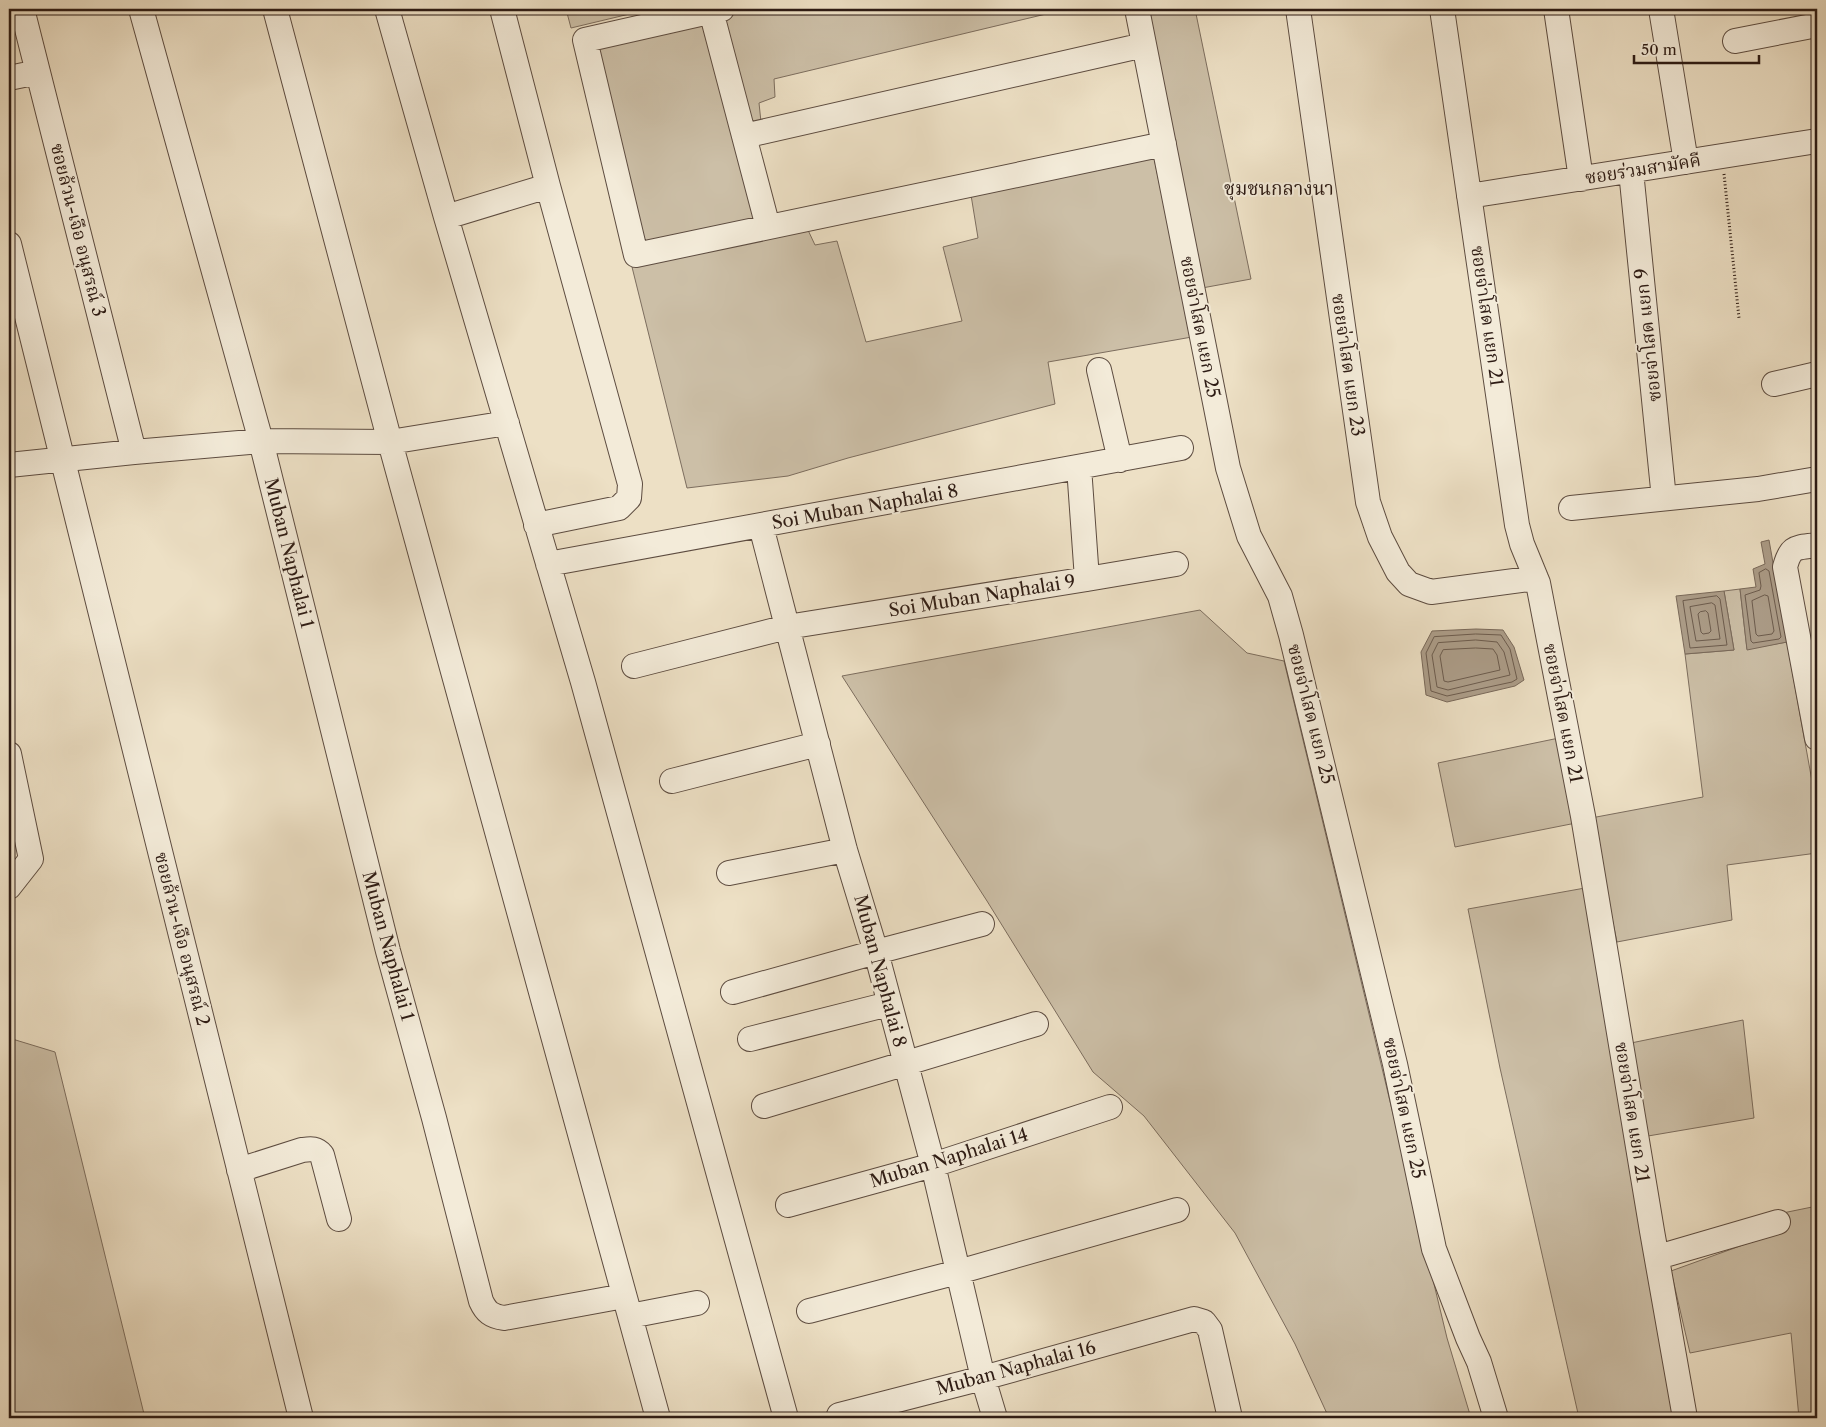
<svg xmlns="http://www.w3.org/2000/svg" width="1826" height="1427" viewBox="0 0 1826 1427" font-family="'Libre Caslon Text','Noto Serif Thai',serif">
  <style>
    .green { fill: #ccbfa7; stroke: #7c6d5e }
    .water { fill: #ac9d89; stroke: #79695a }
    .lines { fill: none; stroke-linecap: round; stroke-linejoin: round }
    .shore { stroke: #6c5c4e; stroke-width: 1 }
    .minor-casing { stroke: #5d4c40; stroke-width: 26 }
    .path { stroke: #2d1b14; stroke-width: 3; stroke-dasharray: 1 2.5; stroke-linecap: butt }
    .minor { stroke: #f3ebd9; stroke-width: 24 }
    .labels { text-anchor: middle; stroke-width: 4; stroke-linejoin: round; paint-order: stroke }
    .street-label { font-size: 18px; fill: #2d1b14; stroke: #f3ebd9 }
    .neighbourhood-label { font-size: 19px; fill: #2d1b14; stroke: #f3ebd9 }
  </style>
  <rect width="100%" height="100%" fill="#ede0c5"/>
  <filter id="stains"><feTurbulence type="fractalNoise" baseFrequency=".004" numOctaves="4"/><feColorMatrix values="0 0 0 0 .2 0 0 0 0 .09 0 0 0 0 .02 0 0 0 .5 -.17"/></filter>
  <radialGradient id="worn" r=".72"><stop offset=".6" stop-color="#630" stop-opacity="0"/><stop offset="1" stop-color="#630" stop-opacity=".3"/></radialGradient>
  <!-- green -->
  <path class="green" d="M566 9H641L642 11 571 28Z
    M744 9H1067L774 79 775 97 759 103 761 122 748 128 719 14Z
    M1144 9H1195L1251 279 1202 288Z
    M701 21 757 223 640 248 594 45Z
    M1154 158 1192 337 1048 362 1055 404 848 458 788 476 687 488 632 267 807 228 815 245 837 241 866 342 962 321 943 247 978 238 971 195Z
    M1740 589 1747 649 1787 642 1817 809V853L1727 865 1732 920 1617 942 1591 818 1703 797 1685 654 1734 650 1724 591Z
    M1200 610 1247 653 1284 661 1447 1338 1471 1418H1329L1295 1344 1235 1233 1144 1116 1093 1072 987 901 842 676Z
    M1559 738 1576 823 1455 847 1438 763Z
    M1585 888 1674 1418H1579L1500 1068 1468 909Z
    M1743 1020 1754 1118 1648 1136 1631 1043Z
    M9 1038 55 1052 145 1418H9Z
    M1817 1206V1418H1799L1791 1333 1690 1353 1671 1271 1776 1233 1773 1215Z"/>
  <!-- water -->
  <path class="water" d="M1769 540 1787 642 1747 650 1740 589 1756 587 1753 569 1765 564 1761 542Z
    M1724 591 1734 650 1685 654 1676 596Z
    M1476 629 1503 630 1514 647 1524 680 1515 686 1447 702 1426 695 1421 652 1432 631Z"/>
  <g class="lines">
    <!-- shore -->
    <path class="shore" d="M1766 569 1769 571 1781 637 1779 639 1753 643 1751 641 1745 595 1760 590 1761 586 1759 573Z
      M1765 595 1768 596 1774 631 1772 634 1758 636 1756 634 1752 601Z
      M1717 596 1720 599 1727 645 1690 648 1683 601Z
      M1712 603 1715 605 1720 639 1696 641 1690 607Z
      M1706 611 1708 613 1711 631 1709 633 1703 634 1701 632 1698 614 1700 612Z
      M1476 634 1501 635 1510 649 1517 679 1512 682 1447 696 1431 691 1426 653 1434 637Z
      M1476 640 1497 642 1504 652 1510 675 1448 690 1437 687 1432 655 1438 643Z
      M1476 648 1493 649 1497 655 1500 670 1448 682 1444 681 1440 656 1443 650Z"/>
    <!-- minor casing -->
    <g class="minor-casing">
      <path id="minor" d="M22 9 134 452
        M141 9 261 441 388 951 434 1118 481 1301C486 1312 491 1316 504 1318L624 1296
        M275 9 390 442 658 1418
        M387 9 446 217 583 682 786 1418
        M502 9 548 186 630 484 629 498 619 508 536 525
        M722 9 585 40 636 255 1164 144
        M1137 9 1228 468 1249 536 1280 596 1291 635 1395 1064 1434 1249 1468 1338 1479 1362 1496 1418
        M1298 9 1368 502 1380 537 1398 572 1409 584 1431 592 1536 578
        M1442 9 1517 525 1522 544 1538 583 1583 816 1652 1231 1685 1418
        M1556 9 1581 179
        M1661 9 1686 162
        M711 11 768 227
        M1735 41 1817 25
        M9 78 38 72
        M744 136 1144 45
        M1631 171 1664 499
        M1469 196 1817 141
        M446 217 548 186
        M9 244 301 1418
        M1099 370 1120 460
        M1774 384 1817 374
        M9 465 134 452 261 441 390 442 507 423
        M1079 467 1087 579
        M1571 508 1758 489 1817 479
        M761 526 845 850 876 952 933 1165 983 1378 995 1418
        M1817 545C1796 548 1791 545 1785 567L1817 738
        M548 564 1181 448
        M634 666 787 627 1087 579 1176 564
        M9 754 31 859 9 887
        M672 781 818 744
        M729 873 845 850
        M733 992 876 952 982 924
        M750 1039 889 1004
        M764 1106 1036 1024
        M239 1170 302 1150C311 1149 316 1148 322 1155L339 1219
        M788 1205 933 1165 1110 1107
        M1658 1257 1778 1222
        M809 1311 958 1272 1177 1210
        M630 1316 697 1303
        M839 1415 983 1378 1194 1319 1204 1322 1210 1330 1230 1418"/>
    </g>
    <!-- path -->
    <path class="path" d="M1724 174 1739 318"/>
    <!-- minor -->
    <use href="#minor" class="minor"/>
  </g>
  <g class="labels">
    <!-- street labels -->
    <g class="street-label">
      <text transform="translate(1643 169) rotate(-9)" y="6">ซอยร่วมสามัคคี</text>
      <text transform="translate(78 230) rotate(76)" y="6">ซอยล้วน-เจือ อนุสรณ์ 3</text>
      <text transform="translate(1487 316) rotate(82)" y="6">ซอยจ่าโสด แยก 21</text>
      <text transform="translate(1200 327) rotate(79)" y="6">ซอยจ่าโสด แยก 25</text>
      <text transform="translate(1648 335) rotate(-96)" y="6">ซอยจ่าโสด แยก 9</text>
      <text transform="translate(1348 365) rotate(82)" y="6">ซอยจ่าโสด แยก 23</text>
      <text transform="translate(865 507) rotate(-10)" y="6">Soi Muban Naphalai 8</text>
      <text transform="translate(289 553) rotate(76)" y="6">Muban Naphalai 1</text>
      <text transform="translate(982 596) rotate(-9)" y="6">Soi Muban Naphalai 9</text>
      <text transform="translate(1563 713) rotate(79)" y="6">ซอยจ่าโสด แยก 21</text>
      <text transform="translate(1311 714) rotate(76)" y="6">ซอยจ่าโสด แยก 25</text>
      <text transform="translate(182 939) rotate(76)" y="6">ซอยล้วน-เจือ อนุสรณ์ 2</text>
      <text transform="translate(388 946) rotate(75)" y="6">Muban Naphalai 1</text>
      <text transform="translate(880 971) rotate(75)" y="6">Muban Naphalai 8</text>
      <text transform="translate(1404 1108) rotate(78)" y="6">ซอยจ่าโสด แยก 25</text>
      <text transform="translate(1632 1112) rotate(81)" y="6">ซอยจ่าโสด แยก 21</text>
      <text transform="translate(949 1158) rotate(-17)" y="6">Muban Naphalai 14</text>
      <text transform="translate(1016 1368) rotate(-15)" y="6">Muban Naphalai 16</text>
    </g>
    <!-- neighbourhood labels -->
    <g class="neighbourhood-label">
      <text x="1279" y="195">ชุมชนกลางนา</text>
    </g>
  </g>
  <!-- margin -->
  <rect width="1826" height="1427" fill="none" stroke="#ede0c5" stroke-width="30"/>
  <rect x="10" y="10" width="1806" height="1407" fill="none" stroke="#2d1b14" stroke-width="2.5"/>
  <rect x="15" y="15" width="1796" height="1397" fill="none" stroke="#2d1b14"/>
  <!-- scale -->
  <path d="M1634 55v8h125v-8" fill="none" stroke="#2d1b14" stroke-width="2.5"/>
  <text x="1641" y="55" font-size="15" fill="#2d1b14" stroke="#f3ebd9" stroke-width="4" paint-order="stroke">50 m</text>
  <rect width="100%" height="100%" filter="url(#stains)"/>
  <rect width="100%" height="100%" fill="url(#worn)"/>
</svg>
